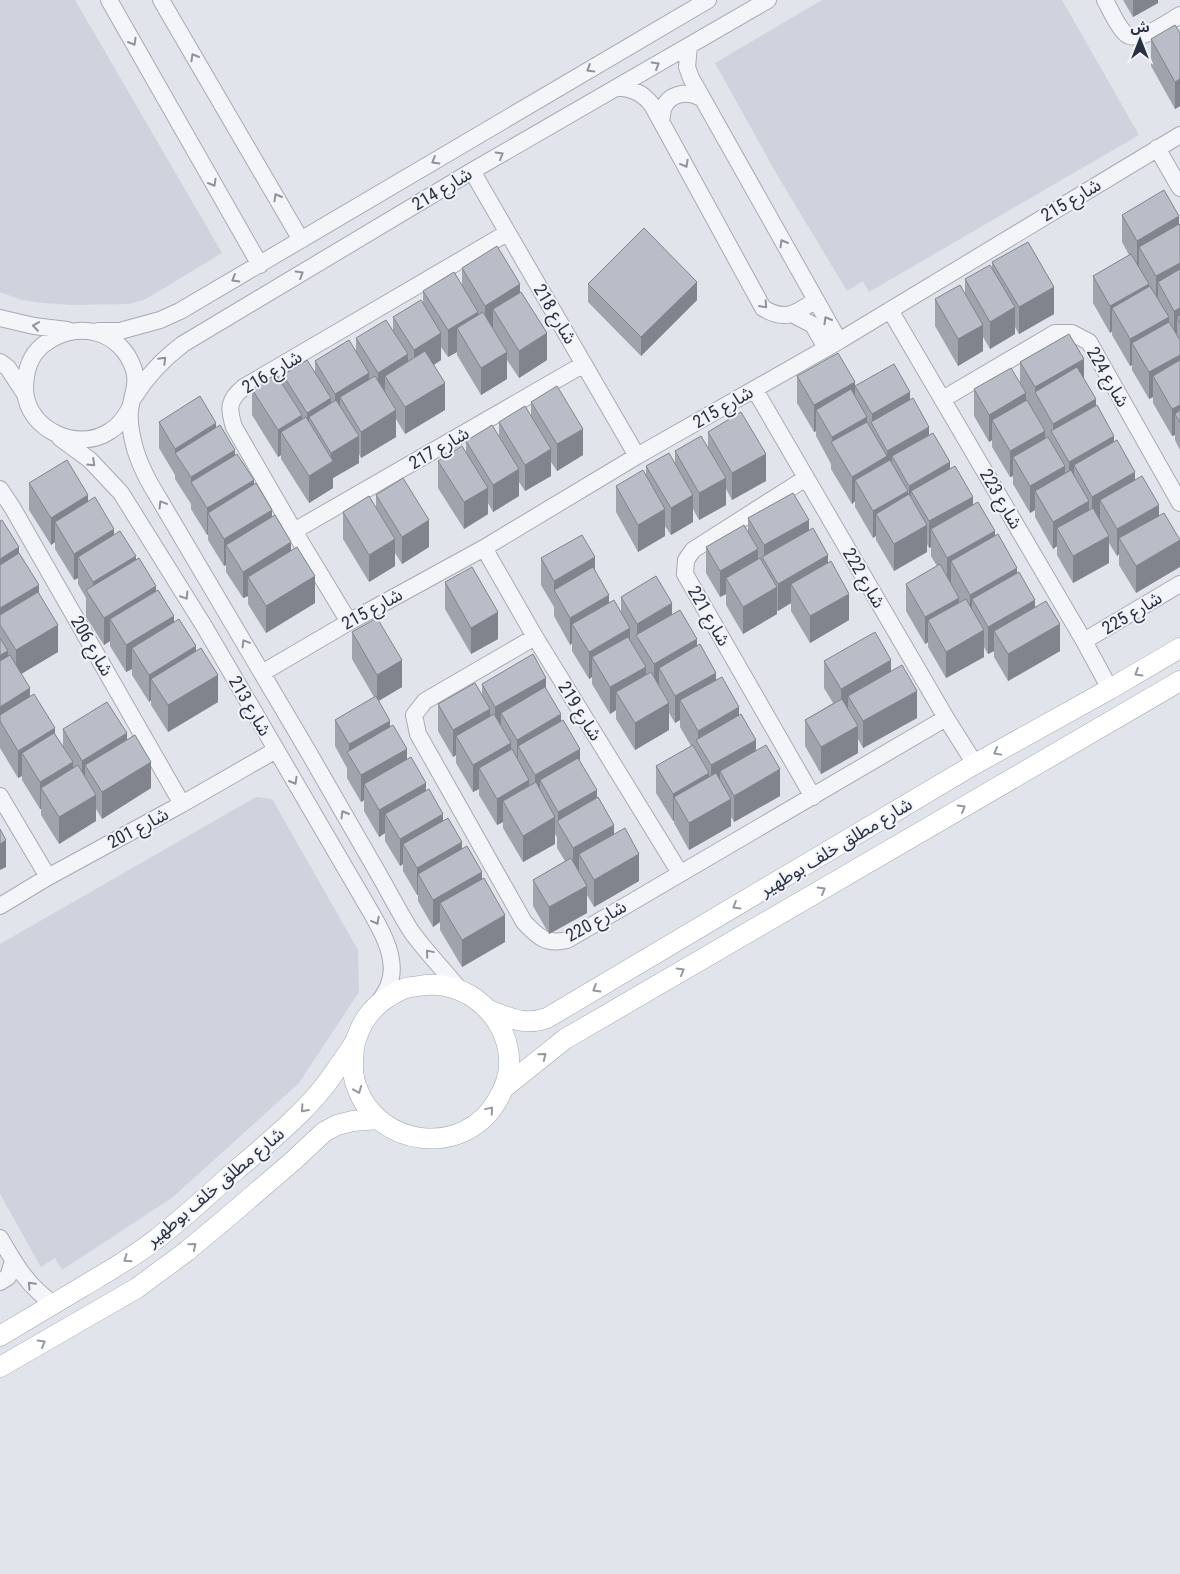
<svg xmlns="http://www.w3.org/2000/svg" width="1180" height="1574" viewBox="0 0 1180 1574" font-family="'Roboto Condensed','Noto Sans Arabic',sans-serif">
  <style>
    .built { fill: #cfd3dd }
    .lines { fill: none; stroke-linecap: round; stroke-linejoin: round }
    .minor-casing { stroke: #a6aab5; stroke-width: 18 }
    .major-casing { stroke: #9fa7b7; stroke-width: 21 }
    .minor { stroke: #f4f5f8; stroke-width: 16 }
    .major { stroke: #fff; stroke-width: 20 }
    .wall { fill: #9ea3ac }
    .shaded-wall { fill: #81848c }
    .building { fill: #b8bdc8; stroke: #81848c }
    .oneway { stroke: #8e929e }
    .oneway2 { stroke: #9498a1 }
    .labels { text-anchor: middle; stroke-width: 4; stroke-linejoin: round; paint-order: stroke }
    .street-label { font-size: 18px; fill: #283043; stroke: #f1f3f8 }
  </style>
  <rect width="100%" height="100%" fill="#e1e4eb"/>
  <!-- built -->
  <path class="built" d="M0 0H75L222 253 146 299 129 304 72 305 43 303 21 300 0 292Z
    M822 0H1062L1139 135 869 292 863 281 847 291 776 173 715 63Z
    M256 797 272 799 358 950 359 992 299 1083 173 1197 62 1270 55 1258 41 1267 0 1194V944Z"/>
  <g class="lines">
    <!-- minor casing -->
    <g class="minor-casing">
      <path id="minor" d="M109 0 260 265
        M161 0 301 240
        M1105 0C1110 9 1118 28 1126 34 1139 44 1168 22 1180 15
        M689 46 687 67 691 78 839 341
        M618 87C634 90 642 92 652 105L763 308C786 322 796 313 816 300
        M661 121C662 118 662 113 663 109 669 93 688 90 701 98
        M1157 148 1180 188
        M472 171 637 456
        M890 310 1084 641 1110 689
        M792 314 813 325 826 348
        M0 318 34 326 67 330
        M98 331H120L160 320 180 311 708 0
        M0 362 8 368 25 394
        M755 390 946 718 975 764
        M134 397C147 376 163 359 183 344L472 171 768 0
        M943 399 1055 333H1072L1089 342 1180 503
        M130 408C125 417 119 426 110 431 78 453 27 430 25 390 25 374 29 356 43 345 75 319 121 329 134 370 138 384 132 396 130 410 129 419 130 427 132 436 136 458 146 478 158 497 208 582 259 667 309 753 332 793 355 833 378 873 389 892 399 912 411 931 426 952 444 970 460 990
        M60 438 90 460 121 493 204 626 372 914C383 933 398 961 389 984 387 991 381 998 378 1004
        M806 478 693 550 686 560 685 574 813 797
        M0 489 12 507 182 804
        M294 531 584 364
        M484 548 535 637 680 873
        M349 622 294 531 234 427C228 408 228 400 244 387L507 233
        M535 637 425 701 414 715 418 734 524 922C538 937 546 945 567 940L946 718
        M1084 641 1180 584
        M262 673 349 622 484 548 637 456 839 341 1180 135
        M0 796 48 877
        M0 906 48 877 182 804 276 750
        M0 1238C15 1264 28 1287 54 1304
        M0 1282 8 1277 13 1261"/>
    </g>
    <!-- major casing -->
    <g class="major-casing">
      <path id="major" d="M489 1010C510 1018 524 1026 547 1018L975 764 1110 689 1180 648
        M505 1087 565 1039 1180 681
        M0 1336C27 1320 55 1303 82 1287 107 1272 132 1258 155 1240 183 1219 208 1195 235 1171 254 1155 274 1138 292 1121 307 1107 325 1087 336 1070 342 1061 349 1052 355 1042 358 1035 360 1027 365 1020 373 1007 386 997 401 990 406 987 413 987 419 986 467 977 512 1019 509 1067 508 1079 504 1089 498 1099 466 1158 377 1149 356 1085 351 1071 353 1056 355 1042
        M0 1367 137 1288 187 1251 223 1221 293 1161 324 1132 337 1125 353 1121 378 1119"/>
    </g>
    <!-- minor -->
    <use href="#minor" class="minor"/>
    <!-- major -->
    <use href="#major" class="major"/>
  </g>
  <!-- wall -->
  <path class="wall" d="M1123 0H1158V3L1133 17Z
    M1180 33V106L1175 109 1151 66V39Z
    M1122 215 1179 224 1180 225V450L1175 440V435L1172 436 1153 403V397L1149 399 1132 370V365L1130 366 1112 335V331L1110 333 1093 303V276L1129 255 1122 242Z
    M992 262 1054 314 1019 334 1015 327V334L990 349 983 337V351L958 366 935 326V299L965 293V279L992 269Z
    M462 268 520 292 547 360 519 378 507 360V379L481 395 457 355V352L448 357 441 347V360L434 365 445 410 405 434 396 419V437L361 458 359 454V463L333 478V488L309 503 281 459V455L278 457 252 415V389L283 385V375L315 371V361L356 352V338L393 331V317L423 305V291L462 285Z
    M588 284 697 300 641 356 588 302Z
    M1020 362 1084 378 1096 405 1114 442 1135 480 1142 476 1136 593 1119 565V554L1117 556 1109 543V563L1073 583 1057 555V546L1053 549 1035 517V510L1030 513 1013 484V476L1010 477 992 447V440L989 442 974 416V389L1020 383Z
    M797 376 855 395V396V386L910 400 929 435 973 506 995 536 1017 573 1060 651 1008 681 994 657V651L988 654 984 647V657L946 678 928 647V642L925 644 906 611V584L937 566 931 556V547L929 548 927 544V552L894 571 876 540V536L873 538 855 507V501L852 504 831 469V464L816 436V431L814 432 797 403Z
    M531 402 583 455 557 471 551 462V476L525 491 519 482V496L493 512 488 503V514L464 529 438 488V461L466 453V441L499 436V422L531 415Z
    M159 422 216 427 235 455 272 517 291 550 315 603 266 633 248 604V596L243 598 226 572V565L224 566 208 540V534L207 535 191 509V504L175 479V475L159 448Z
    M708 432 766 481 732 500 726 489V505L699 520 693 509V522L671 535 665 526V536L638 552 616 512V486L646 477V466L675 464V451L708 447Z
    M29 483 88 501 114 535 136 560 156 591 174 622 196 651 218 702 168 732 151 705V700L149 702 132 675V669L126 672 110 646V641L104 645 86 617V598L78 584V578L74 580 55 549V542L51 545 29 510Z
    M376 495 429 547 402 564 395 553V566L369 582 343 539V512L376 507Z
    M748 518 809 530 828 563 849 620 810 643 791 611V603L778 611 777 610V614L743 634 726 605V594L720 597 706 573V547L748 533Z
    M0 521 19 553 39 593 58 652 21 674 30 696 63 746V729L127 740 151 788 102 819 96 809V821L59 844 41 815V809H40L22 780V776L18 778 0 748Z
    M541 558 595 570 609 602 621 612V597L672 614 697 646 716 680 739 715 756 751 780 796 734 822 731 817V826L689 850 674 823V820L673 821 656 793V766L691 746 680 727V720L675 723 669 713V730L635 750 616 719V710L610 714 592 684V677L589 679 572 651V643L570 645 554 616V607L541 585Z
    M445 582 498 639 471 654 445 609Z
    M352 632 402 687 378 701 390 727 407 760 443 821 482 879 505 942 462 967 440 930V922L433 927 418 901V895H417L403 871V864L400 866 385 841V833L379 837 364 811V800L361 802 347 778V768L335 746V720L374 697 352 659Z
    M824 661 891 671 917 718 863 748 858 739V753L821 774 805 746V720L833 703 824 688Z
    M482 684 546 689 614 834 639 881 594 907 587 895V913L549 934 533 906V880L565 861 557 848V837L555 834V844L523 862 503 828V822L497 825 479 795V789L473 792 456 763V755L453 757 438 731V704L482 695Z"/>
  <!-- shaded-wall -->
  <path class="shaded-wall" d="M1133 0H1158V3L1133 17Z
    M1180 79V106L1175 109V82Z
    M1179 216V243L1139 247V266L1137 267V241Z
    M1180 263V290L1158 282V303H1156V276Z
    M697 282V300L641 356V337Z
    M520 284V311L493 309V328L485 332V306Z
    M1149 284V310L1112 308V331L1110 333V306Z
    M1054 287V314L1019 334V307Z
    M1015 307V334L990 349V322Z
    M1180 308V323L1177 317V336L1174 338V311Z
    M478 312V339L457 328V352L448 357V330Z
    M1169 317V344L1132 343V365L1130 366V339Z
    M983 325V351L958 366V339Z
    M441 333V360L414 377V350Z
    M547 333V360L519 378V351Z
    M507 352V379L481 395V368Z
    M408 354V381L385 376V395L378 400V373Z
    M1180 355V382L1153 376V397L1149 399V372Z
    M1084 359V386L1035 392V387Z
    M369 373V400L340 397V418L335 421V394Z
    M855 382V409L816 410V431L814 432V405Z
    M445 383V410L405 434V407Z
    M910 392V419L872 424V414Z
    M1026 393V420H992V440L989 442V415Z
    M331 398V425L309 417V438L307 440V413Z
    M1096 399V426L1053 435V424Z
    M1180 405V423L1175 414V435L1172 436V409Z
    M396 410V437L361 458V432Z
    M302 415V442L281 432V455L278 457V430Z
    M867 417V444L832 443V437Z
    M216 423V450L175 453V449Z
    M929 427V454L892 456V475L887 478V451Z
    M583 429V455L557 471V444Z
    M1045 431V457H1013V476L1010 477V451Z
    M359 436V463L333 478V488L309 503V476L331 463V453Z
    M1114 436V463L1074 465V486L1069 489V462Z
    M551 449V476L525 491V465Z
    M235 450V477L191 482V504V477Z
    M766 454V481L732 500V473Z
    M887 456V483L855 480V501L852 504V477Z
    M950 462V489L911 491V511L909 513V486Z
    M1065 466V493L1035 491V510L1030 513V486Z
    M519 469V496L493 512V485Z
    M1135 472V499L1100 500V519L1092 524V497Z
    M726 478V505L699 520V493Z
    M254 480V507L208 513V534L207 535V508Z
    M488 488V514L464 529V502Z
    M908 491V518L876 514V536L873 538V511Z
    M88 495V522H55V542L51 545V518Z
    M693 495V522L671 535V508Z
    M973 497V524L931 529V547L929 548V521Z
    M1089 501V528H1057V546L1053 549V522Z
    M1159 505V532L1119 538V554L1117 556V529Z
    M665 509V536L638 552V525Z
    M272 510V536L226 545V565L224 566V539Z
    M429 520V547L402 564V537Z
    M809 520V547L764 561V545Z
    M927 525V552L894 571V544Z
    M114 529V556L78 557V578L74 580V554Z
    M995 531V557L951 561V583L947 584V558Z
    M1109 536V563L1073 583V556Z
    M395 539V566L369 582V555Z
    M1180 540V567L1136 593V566Z
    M291 542V569L248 577V596L243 598V572Z
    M19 547V574L0 586V559Z
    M758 549V576L726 578V594L720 597V571Z
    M828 555V582L791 584V603L778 611V584Z
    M136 556V582L93 601V582Z
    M595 557V584L554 590V581Z
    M1017 568V595L972 599V621L970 622V595Z
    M315 576V603L266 633V606Z
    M39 585V612L0 625V608Z
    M156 586V613L110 619V641L104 645V618Z
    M777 587V614L743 634V607Z
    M849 594V620L810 643V616Z
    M609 595V622L572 624V643L570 645V618Z
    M959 598V624L928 620V642L925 644V617Z
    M1035 600V627L994 631V651L988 654V627Z
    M672 603V630L637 635V624Z
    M498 612V639L471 654V628Z
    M174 616V643L132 648V669L126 672V645Z
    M1060 624V651L1008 681V654Z
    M58 625V652L16 677V650Z
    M630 628V655L592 657V677L589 679V652Z
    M984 630V657L946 678V652Z
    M697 639V666L659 668V688L654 691V664Z
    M196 646V673L151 679V700L149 702V675Z
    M8 651V677L0 682V655Z
    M402 660V687L377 702V675Z
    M891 660V687L848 696V711L841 716V689Z
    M646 667V694L616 692V710L610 714V687Z
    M716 673V699L680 700V720L675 723V696Z
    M218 675V702L168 732V705Z
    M546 678V704L501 713V730L495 734V707Z
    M30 688V715L0 721V707Z
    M917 691V718L863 748V721Z
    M669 703V730L635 750V723Z
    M739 707V734L698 742V731Z
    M490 709V736H456V755L453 757V730Z
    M561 714V741L518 746V766H517V740Z
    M390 721V748L349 754V744Z
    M858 726V753L821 774V747Z
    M55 728V755L22 753V776L18 778V751Z
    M127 733V760L85 765V785L82 787V761Z
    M756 740V767L720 771V787L711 792V765Z
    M511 743V770L479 768V789L473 792V765Z
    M407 749V776L364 784V800L361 802V775Z
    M580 749V776L540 780V799L535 802V775Z
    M73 762V789L41 788V809H40V782Z
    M151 762V788L102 819V792Z
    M780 769V796L734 822V796Z
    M709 773V800L674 797V820L673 821V794Z
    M529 780V807L503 801V822L497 825V799Z
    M426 783V810L385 814V833L379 837V810Z
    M597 790V817L558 824V812Z
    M96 795V821L59 844V817Z
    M731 799V826L689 850V823Z
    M443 814V841L403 844V864L400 866V839Z
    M555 817V844L523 862V836Z
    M614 825V852L579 854V872L573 875V848Z
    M6 840V867L0 870V844Z
    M462 842V869L418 874V895H417V868Z
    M639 854V881L594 907V880Z
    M482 872V899L440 903V922L433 927V900Z
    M587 886V913L549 934V907Z
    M505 915V942L462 967V940Z"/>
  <!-- building -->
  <path class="building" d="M1175 25 1180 33V79L1175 82 1151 39Z
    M1164 190 1179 216 1137 241 1122 215Z
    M1179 224 1180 225V263L1156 276 1139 247Z
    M644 228 697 282 641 337 588 284Z
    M1028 242 1054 287 1019 307 992 262Z
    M497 246 520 284 485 306 462 268Z
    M1131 254 1149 284 1110 306 1093 276Z
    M990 265 1015 307 990 322 965 279Z
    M1180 269V308L1174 311 1158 282Z
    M454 272 478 312 448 330 423 291Z
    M960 285 983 325 958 339 935 299Z
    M1150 286 1169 317 1130 339 1112 308Z
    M521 292 547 333 519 351 493 309Z
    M421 300 441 333 414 350 393 317Z
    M483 312 507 352 481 368 457 328Z
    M1180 315V323L1177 317Z
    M386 320 408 354 378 373 356 338Z
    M1169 322 1180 340V355L1149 372 1132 343Z
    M1069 334 1084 359 1035 387 1020 362Z
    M349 340 369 373 335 394 315 361Z
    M425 351 445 383 405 407 385 376Z
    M838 353 855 382 814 405 797 376Z
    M307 360 331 398 307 413 283 375Z
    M1180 360V405L1172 409 1153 376Z
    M894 364 910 392 872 414 855 386Z
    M1077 367 1096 399 1053 424 1035 392Z
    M1011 368 1026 393 989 415 974 389Z
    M276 374 302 415 278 430 252 389Z
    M375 376 396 410 361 432 340 397Z
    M557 386 583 429 557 444 531 402Z
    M851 389 867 417 832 437 816 410Z
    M200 396 216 423 175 449 159 422Z
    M913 398 929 427 887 451 871 422Z
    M336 400 359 436 331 453 309 417Z
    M1027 400 1045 431 1010 451 992 420Z
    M1097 405 1114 436 1069 462 1051 431Z
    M525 406 551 449 525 465 499 422Z
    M1180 410V423L1175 414Z
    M741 412 766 454 732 473 708 432Z
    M306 417 333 461 309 476 281 432Z
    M867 422 887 456 852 477 831 442Z
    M220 425 235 450 191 477 175 453Z
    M492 425 519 469 493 485 466 441Z
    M933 433 950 462 909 486 892 456Z
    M701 436 726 478 699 493 675 451Z
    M1048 437 1065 466 1030 486 1013 457Z
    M1117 440 1135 472 1092 497 1074 465Z
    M462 446 488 488 464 502 438 461Z
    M669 453 693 495 671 508 646 466Z
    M237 454 254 480 207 508 191 482Z
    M67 460 88 495 51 518 29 483Z
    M890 460 908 491 873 511 855 480Z
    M955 466 973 497 929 521 911 491Z
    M643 470 665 509 638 525 616 486Z
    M1071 470 1089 501 1053 522 1035 491Z
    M1142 476 1159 505 1117 529 1100 500Z
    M403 478 429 520 402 537 376 495Z
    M256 483 272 510 224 539 208 513Z
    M793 493 809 520 764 545 748 518Z
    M909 494 927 525 894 544 876 514Z
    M369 496 395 539 369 555 343 512Z
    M95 497 114 529 74 554 55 522Z
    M978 502 995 531 947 558 931 529Z
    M1093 508 1109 536 1073 556 1057 528Z
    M1164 513 1180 540 1136 566 1119 538Z
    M275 515 291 542 243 572 226 545Z
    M2 520 19 547 0 559V521Z
    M744 525 758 549 720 571 706 547Z
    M813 528 828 555 778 584 762 557Z
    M120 531 136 556 93 582 78 557Z
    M998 534 1017 568 970 595 951 561Z
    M582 535 595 557 554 581 541 558Z
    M297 547 315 576 266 606 248 577Z
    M19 553 39 585 0 608V565Z
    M139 558 156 586 104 618 86 590Z
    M760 558 777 587 743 607 726 578Z
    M831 561 849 594 810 616 791 584Z
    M940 564 959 598 925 617 906 584Z
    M472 567 498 612 471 628 445 582Z
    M593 567 609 595 570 618 554 590Z
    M1019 572 1035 600 988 627 972 599Z
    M656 576 672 603 637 624 621 597Z
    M158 590 174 616 126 645 110 619Z
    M38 592 58 625 16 650 0 625V615Z
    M966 599 984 630 946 652 928 620Z
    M614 600 630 628 589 652 572 624Z
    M1046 601 1060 624 1008 654 994 631Z
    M680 610 697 639 654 664 636 635Z
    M377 618 402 660 377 675 352 632Z
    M179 619 196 646 149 675 132 648Z
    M875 632 891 660 841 689 824 661Z
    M628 637 646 667 610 687 592 657Z
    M0 638 8 651 0 655Z
    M700 644 716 673 675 696 659 668Z
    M201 648 218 675 168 705 151 679Z
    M533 654 546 678 495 707 482 684Z
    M10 655 30 688 0 707V661Z
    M902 665 917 691 863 721 848 696Z
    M651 672 669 703 635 723 616 692Z
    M722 677 739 707 698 731 680 700Z
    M475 683 490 709 453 730 438 704Z
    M545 687 561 714 517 740 501 713Z
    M34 694 55 728 18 751 0 721V715Z
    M376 696 390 721 349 744 335 720Z
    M842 699 858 726 821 747 805 720Z
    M107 702 127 733 82 761 63 729Z
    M494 714 511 743 473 765 456 736Z
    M741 714 756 740 711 765 696 740Z
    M563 720 580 749 535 775 518 746Z
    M393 725 407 749 361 775 347 752Z
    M54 733 73 762 40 782 22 753Z
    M135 735 151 762 102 792 85 765Z
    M693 745 709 773 673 794 656 766Z
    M766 745 780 769 734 796 720 771Z
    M512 749 529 780 497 799 479 768Z
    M411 757 426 783 379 810 364 784Z
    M578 758 597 790 558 812 540 780Z
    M78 765 96 795 59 817 41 788Z
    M716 773 731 799 689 823 674 797Z
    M536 782 555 817 523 836 503 801Z
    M429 789 443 814 400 839 385 814Z
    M598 797 614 825 573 848 557 821Z
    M448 818 462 842 417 868 403 844Z
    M625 828 639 854 594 880 579 854Z
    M0 829 6 840 0 844Z
    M467 846 482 872 433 900 418 874Z
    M571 858 587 886 549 907 533 880Z
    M484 878 505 915 462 940 440 903Z"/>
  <!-- one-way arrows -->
  <defs><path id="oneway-chevron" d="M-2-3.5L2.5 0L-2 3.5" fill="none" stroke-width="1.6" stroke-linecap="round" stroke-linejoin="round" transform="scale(1.25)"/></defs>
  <g class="oneway">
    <use href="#oneway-chevron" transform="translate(133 42) rotate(60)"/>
    <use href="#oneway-chevron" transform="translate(194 57) rotate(-120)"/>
    <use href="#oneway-chevron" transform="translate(656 65) rotate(-30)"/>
    <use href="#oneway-chevron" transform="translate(590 69) rotate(149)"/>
    <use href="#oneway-chevron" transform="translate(500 155) rotate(-30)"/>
    <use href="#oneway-chevron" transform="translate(435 161) rotate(149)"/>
    <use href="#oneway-chevron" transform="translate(685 164) rotate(61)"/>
    <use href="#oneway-chevron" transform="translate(213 183) rotate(60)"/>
    <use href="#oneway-chevron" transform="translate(277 197) rotate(-120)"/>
    <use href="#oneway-chevron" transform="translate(783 243) rotate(-120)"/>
    <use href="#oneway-chevron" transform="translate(300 274) rotate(-31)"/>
    <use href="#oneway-chevron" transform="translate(235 279) rotate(150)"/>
    <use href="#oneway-chevron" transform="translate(764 305) rotate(49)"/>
    <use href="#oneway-chevron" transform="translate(827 320) rotate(-120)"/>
    <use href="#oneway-chevron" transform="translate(36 326) rotate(-172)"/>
    <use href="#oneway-chevron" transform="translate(163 360) rotate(-45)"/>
    <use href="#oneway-chevron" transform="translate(92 463) rotate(43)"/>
    <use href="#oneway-chevron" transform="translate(162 504) rotate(-121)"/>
    <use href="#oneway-chevron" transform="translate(185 596) rotate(58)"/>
    <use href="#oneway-chevron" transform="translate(245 643) rotate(-121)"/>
    <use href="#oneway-chevron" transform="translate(294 781) rotate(60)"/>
    <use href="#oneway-chevron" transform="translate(344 814) rotate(-120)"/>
    <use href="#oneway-chevron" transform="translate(376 921) rotate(61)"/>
    <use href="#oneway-chevron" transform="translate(429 953) rotate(-130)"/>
    <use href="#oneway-chevron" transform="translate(31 1285) rotate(-133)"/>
  </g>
  <g class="oneway2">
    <use href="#oneway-chevron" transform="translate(1138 673) rotate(149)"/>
    <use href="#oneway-chevron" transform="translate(997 752) rotate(151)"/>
    <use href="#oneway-chevron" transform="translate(962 808) rotate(-30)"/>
    <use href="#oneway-chevron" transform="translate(822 890) rotate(-30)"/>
    <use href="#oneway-chevron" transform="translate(736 906) rotate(149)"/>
    <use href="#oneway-chevron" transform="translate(681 971) rotate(-30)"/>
    <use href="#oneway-chevron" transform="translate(596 989) rotate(149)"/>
    <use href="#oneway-chevron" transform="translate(543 1056) rotate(-39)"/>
    <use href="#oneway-chevron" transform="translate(358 1090) rotate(68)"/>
    <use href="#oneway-chevron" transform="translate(304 1109) rotate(132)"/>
    <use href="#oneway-chevron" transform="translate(490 1110) rotate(-50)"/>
    <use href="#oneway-chevron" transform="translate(193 1246) rotate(-40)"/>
    <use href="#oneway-chevron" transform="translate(127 1259) rotate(146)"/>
    <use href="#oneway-chevron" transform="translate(42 1343) rotate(-30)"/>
  </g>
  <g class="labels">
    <!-- street labels -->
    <g class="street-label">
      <text transform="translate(442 189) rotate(-31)" y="6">شارع 214</text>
      <text transform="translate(1071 200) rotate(-31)" y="6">شارع 215</text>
      <text transform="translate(555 314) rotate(59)" y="6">شارع 218</text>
      <text transform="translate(272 372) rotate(-31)" y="6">شارع 216</text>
      <text transform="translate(1108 377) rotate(60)" y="6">شارع 224</text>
      <text transform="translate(723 407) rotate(-30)" y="6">شارع 215</text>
      <text transform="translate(439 448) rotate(-30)" y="6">شارع 217</text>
      <text transform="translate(1001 499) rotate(60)" y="6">شارع 223</text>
      <text transform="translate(864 578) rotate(60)" y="6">شارع 222</text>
      <text transform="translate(372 609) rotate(-29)" y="6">شارع 215</text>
      <text transform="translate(1132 613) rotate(-31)" y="6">شارع 225</text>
      <text transform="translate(709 616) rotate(60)" y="6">شارع 221</text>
      <text transform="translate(92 646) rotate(60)" y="6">شارع 206</text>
      <text transform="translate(250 706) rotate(60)" y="6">شارع 213</text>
      <text transform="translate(580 711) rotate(58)" y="6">شارع 219</text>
      <text transform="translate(138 828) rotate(-28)" y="6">شارع 201</text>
      <text transform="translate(836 847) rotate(-31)" y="6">شارع مطلق خلف بوطهير</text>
      <text transform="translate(596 921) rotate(-29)" y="6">شارع 220</text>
      <text transform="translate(215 1187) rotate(-40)" y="6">شارع مطلق خلف بوطهير</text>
    </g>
  </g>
  <!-- north arrow -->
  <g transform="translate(1140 40)" stroke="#f1f3f8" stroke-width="4" paint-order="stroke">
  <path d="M0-4L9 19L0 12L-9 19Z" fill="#283043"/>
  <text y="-8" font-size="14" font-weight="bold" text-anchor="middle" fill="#283043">ش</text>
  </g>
</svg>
